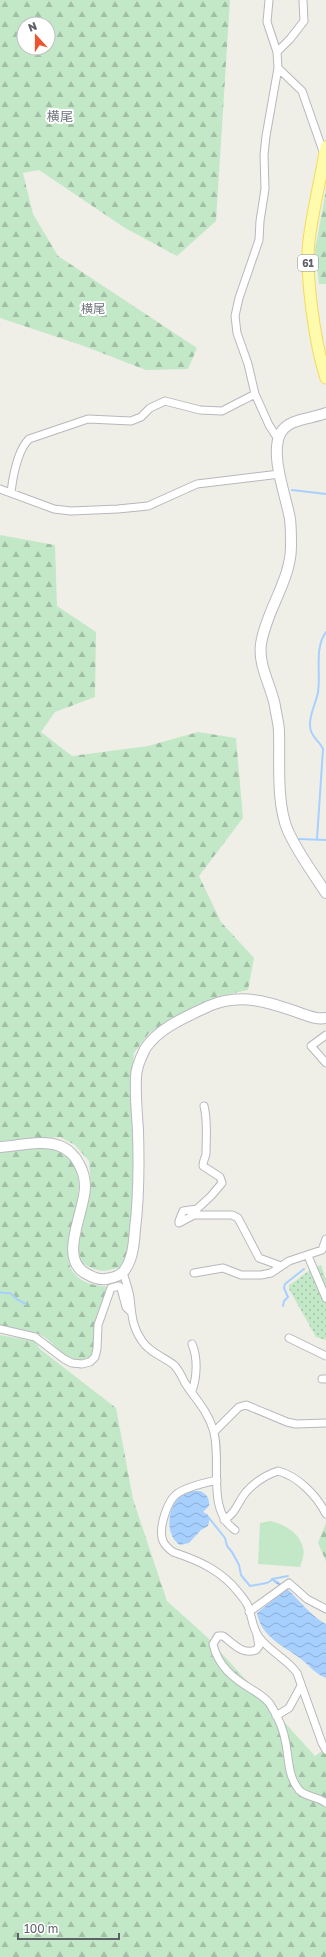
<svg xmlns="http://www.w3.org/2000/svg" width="326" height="1957" viewBox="0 0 326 1957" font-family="'Golos Text','Noto Sans JP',sans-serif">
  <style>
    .grass { fill: url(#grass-dots) }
    .forest { fill: url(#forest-firs); fill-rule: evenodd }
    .pitch { fill: #c3e8c7 }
    .water { fill: url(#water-waves) }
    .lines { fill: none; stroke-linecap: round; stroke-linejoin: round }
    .stream { stroke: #a8d0ff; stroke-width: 2 }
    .street-casing { stroke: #b7b8bd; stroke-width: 9 }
    .secondary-casing { stroke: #b8bac0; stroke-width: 12 }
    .primary-casing { stroke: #f4da5c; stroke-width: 13 }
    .street { stroke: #fff; stroke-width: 7 }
    .secondary { stroke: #fff; stroke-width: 10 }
    .primary { stroke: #fffbad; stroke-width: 11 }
    .labels { text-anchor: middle; stroke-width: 4; stroke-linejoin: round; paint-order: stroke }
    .shield { fill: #fff; stroke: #8e9095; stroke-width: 1 }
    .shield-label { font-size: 10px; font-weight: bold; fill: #5e6167 }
    .neighbourhood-label { font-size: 12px; fill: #6f7379; stroke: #fff }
    .quarter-label { font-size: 13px; fill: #6f7379; stroke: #fff }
  </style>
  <defs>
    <pattern id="grass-dots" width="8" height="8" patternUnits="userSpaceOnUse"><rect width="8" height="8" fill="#c3e8c7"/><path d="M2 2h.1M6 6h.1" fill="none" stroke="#a2bfa5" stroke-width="1.8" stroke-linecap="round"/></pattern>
    <pattern id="forest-firs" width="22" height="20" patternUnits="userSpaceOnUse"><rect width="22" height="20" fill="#c3e8c7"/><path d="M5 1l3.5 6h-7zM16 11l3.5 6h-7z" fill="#a2bfa5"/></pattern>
    <pattern id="water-waves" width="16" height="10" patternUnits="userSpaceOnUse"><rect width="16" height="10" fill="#a8d0ff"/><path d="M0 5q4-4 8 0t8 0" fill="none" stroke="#8cacd2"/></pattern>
  </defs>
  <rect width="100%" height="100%" fill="#f0efe7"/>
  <!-- grass -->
  <path class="grass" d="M321 1265 326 1280V1340L316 1337 289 1289V1285C303 1277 304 1271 321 1265Z"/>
  <!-- forest -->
  <path class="forest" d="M0 0H230L216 221 177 256 125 228 39 170 23 173 33 214 58 256 197 348 188 369 146 370 81 345 0 318ZM24 24H48V48H24Z
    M326 190V284H319L315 250Z
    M0 535 55 545 57 606 96 632 95 697 55 712 41 732 72 756 148 746 198 732 236 738 243 818 199 876 221 922 254 958 248 990 216 997 179 1016 149 1033 134 1053 132 1078V1124L136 1178 127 1255 120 1267C102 1273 98 1272 82 1263L78 1248 91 1186 89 1161 75 1145 60 1137 0 1141Z
    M39 1148C45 1148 52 1148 57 1151 111 1176 43 1252 79 1278 86 1284 99 1286 108 1287 105 1298 100 1306 97 1316 93 1330 101 1372 73 1360 60 1355 52 1340 39 1334 26 1329 12 1331 0 1326V1152Z
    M0 1335 34 1341 40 1349 116 1408 133 1499 167 1601 206 1636 315 1756 326 1748V1957H0Z
    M326 1523V1561L318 1543Z"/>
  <!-- pitch -->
  <path class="pitch" d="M270 1521C284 1524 300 1533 303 1548 305 1554 302 1561 300 1567L258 1564 260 1523Z"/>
  <!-- water -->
  <path class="water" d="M200 1491C207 1494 210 1499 209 1506L203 1512 207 1514 210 1518 208 1526 201 1530 189 1543 180 1545C164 1535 167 1505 182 1495 187 1491 194 1491 200 1491Z
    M271 1578C289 1584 305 1613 326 1624V1678C315 1674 310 1666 301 1659 284 1646 261 1637 257 1613L284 1591 280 1586 271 1580Z"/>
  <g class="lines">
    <!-- stream -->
    <path class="stream" d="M292 490 326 494
      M299 839 326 840
      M317 839 323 749C320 742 313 738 311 731 307 719 316 704 318 692 321 673 314 648 326 632
      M0 1292 2 1293H10L18 1300 26 1304
      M283 1306 284 1301 288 1297 284 1288 285 1284 304 1269
      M209 1518 225 1538 227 1546 232 1552 239 1565 241 1575 250 1586 267 1583 272 1580
      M272 1579 288 1576"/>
    <!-- street casing -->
    <g class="street-casing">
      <path id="street" d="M269 0 267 22 277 52 278 68 266 136 264 155 265 189 260 221 259 240 239 298 235 316 237 333 248 364 255 394 269 425 278 439
        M277 52 290 39 304 21 303 0
        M278 68 302 91 324 154
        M0 489 54 509 71 511 118 509 148 506 197 484 280 474
        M11 492C13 476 17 451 29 439L88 419 131 421 141 417 150 408 165 401 200 410 222 411 255 394
        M326 1035 311 1046 326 1063
        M204 1106C208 1121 206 1138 206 1154 205 1158 203 1161 203 1166L220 1177 222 1183 211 1196 197 1209 183 1211 179 1221V1223L194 1215H232L238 1218 259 1258 281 1266
        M308 1256 326 1298
        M123 1272C125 1280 129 1290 130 1298 132 1316 132 1326 142 1341 150 1353 164 1357 174 1365 179 1370 182 1377 185 1383 196 1400 207 1410 213 1429 223 1460 205 1509 235 1530
        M194 1273 223 1268 241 1275H261L271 1273 289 1261 322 1250 326 1239
        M0 1329 35 1337 64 1359 72 1363 82 1364 90 1362 95 1357 97 1349 98 1325 111 1288 119 1286 121 1288 126 1307 130 1311
        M289 1338 326 1356
        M322 1379H326
        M192 1391C197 1377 198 1358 192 1344
        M214 1432 239 1407 246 1405 287 1422 296 1424 326 1423
        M217 1480C204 1483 189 1486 178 1493 167 1500 158 1529 163 1541 165 1546 169 1549 173 1552 200 1561 222 1571 239 1593 242 1597 246 1601 248 1606 252 1616 252 1628 259 1637 269 1651 287 1659 297 1673L322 1743 326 1750
        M224 1520C237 1512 237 1503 246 1492 254 1483 266 1475 278 1471 298 1476 317 1496 326 1514
        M249 1612 289 1583 307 1599 326 1609
        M257 1635 259 1646 256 1650C242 1655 234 1644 223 1636H218L213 1644C218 1666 233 1678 251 1689 259 1694 265 1697 270 1704 277 1715 284 1731 286 1744 289 1761 288 1776 299 1790 307 1798 318 1796 326 1803
        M276 1716 289 1708 301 1686"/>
    </g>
    <!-- secondary casing -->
    <g class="secondary-casing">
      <path id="secondary" d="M326 413C312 419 288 418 280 434 270 456 286 496 290 519 291 527 291 536 291 544 292 579 266 610 261 644 258 666 271 685 275 706 276 714 279 724 279 732 280 763 276 803 288 831 298 853 313 873 326 893
        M0 1147C19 1146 42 1139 60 1146 68 1149 76 1157 79 1164 83 1171 85 1179 85 1187 85 1211 57 1260 87 1274 92 1277 100 1280 106 1279 113 1278 120 1276 124 1271 133 1259 134 1243 135 1229 139 1197 139 1164 138 1131 137 1113 135 1095 136 1077 136 1068 141 1057 145 1049 158 1028 188 1016 209 1006 240 993 266 1001 297 1012 306 1015 316 1020 326 1018"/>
    </g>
    <!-- primary casing -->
    <g class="primary-casing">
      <path id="primary" d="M326 147C321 178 313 209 309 240 305 275 315 344 326 378"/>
    </g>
    <!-- street -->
    <use href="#street" class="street"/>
    <!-- secondary -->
    <use href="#secondary" class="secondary"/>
    <!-- primary -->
    <use href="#primary" class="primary"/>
  </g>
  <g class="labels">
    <!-- shield labels -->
    <rect class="shield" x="298" y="255" width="20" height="16" rx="3"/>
    <g class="shield-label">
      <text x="308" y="267">61</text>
    </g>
    <!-- neighbourhood labels -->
    <g class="neighbourhood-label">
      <text x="93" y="313">横尾</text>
    </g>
    <!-- quarter labels -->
    <g class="quarter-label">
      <text x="60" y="121">横尾</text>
    </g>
  </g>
  <!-- north arrow -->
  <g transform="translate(36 36) rotate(339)"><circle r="19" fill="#ffffff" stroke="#bfc0c2"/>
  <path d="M0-3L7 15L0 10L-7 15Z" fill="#ed5430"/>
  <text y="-6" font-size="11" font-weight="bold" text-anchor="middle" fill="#5e6167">N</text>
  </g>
  <!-- scale -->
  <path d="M18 1933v6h101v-6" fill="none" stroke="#5e6167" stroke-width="2"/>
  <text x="24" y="1933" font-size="12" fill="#5e6167" stroke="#ffffff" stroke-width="3" paint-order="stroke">100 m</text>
</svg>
